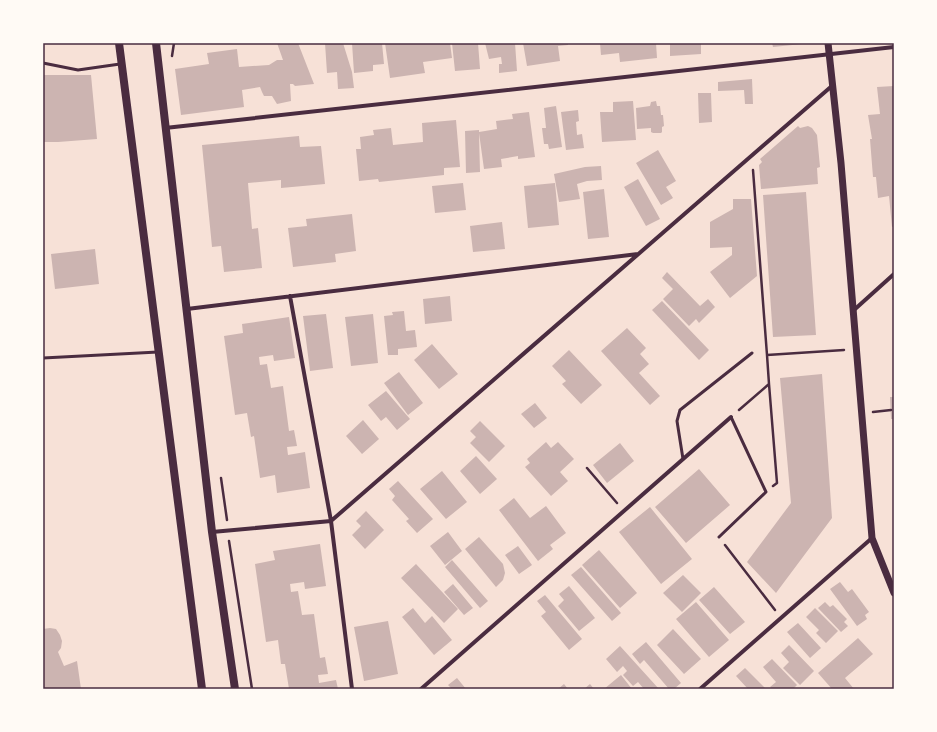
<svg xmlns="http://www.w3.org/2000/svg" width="937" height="732" viewBox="0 0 937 732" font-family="'IBM Plex Sans',sans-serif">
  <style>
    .building { fill: #ccb4b1 }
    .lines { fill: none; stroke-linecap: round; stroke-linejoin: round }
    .path { stroke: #4a2c40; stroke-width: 2.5 }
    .service { stroke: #4a2c40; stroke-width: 3 }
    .minor { stroke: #4a2c40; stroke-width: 4 }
    .tertiary { stroke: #4a2c40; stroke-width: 7 }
    .secondary { stroke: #4a2c40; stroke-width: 8 }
    .neatline { fill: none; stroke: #4a2c40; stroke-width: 1.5 }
  </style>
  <rect width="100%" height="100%" fill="#f7e1d7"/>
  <!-- building -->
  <path class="building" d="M277 43H298L314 84 295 86 293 84H290L291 101 277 104 272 96H264L262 92 260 87 242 90 244 107 181 115 175 69 209 64 207 53 237 49 239 67 269 65 277 60H283Z
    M325 43H343L352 72 354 88 338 89 337 72 327 73Z
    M352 43H382L384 64 373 65V71L354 73Z
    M385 43H450L452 58 423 62 425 73 390 78Z
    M452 43H478L480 69 455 71Z
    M485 43H515L517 71 499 73V64H502L501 57 489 59Z
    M523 43H568V45L558 46 560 61 527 66Z
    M600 43H656L657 58 620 62 619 53 601 55Z
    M670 43H701V54L670 56Z
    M772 43H801L802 44 773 47Z
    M43 75H91L97 139 58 142H43Z
    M752 79 753 104H745L744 90 718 91V82Z
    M894 86V226L892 227 889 196 878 198 876 177H873L870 139H872L868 115 880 114 877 87Z
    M698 93H711L712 122 699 123Z
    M633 101 636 140 602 142 600 112H613V102Z
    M656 101 657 106H660L661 115H663L664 126 662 127V132L661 133H653L651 132V128L637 129 636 108 650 106 651 102Z
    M556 106 562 147 549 149 548 144H544L542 128H546L544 108Z
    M578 110 579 121 576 122 577 135 582 134 584 148 566 150 561 112Z
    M529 112 535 157 518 159V156L501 159 502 167 484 169 479 133 480 172 466 173 465 131 479 130V132L497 129 496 121 513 119 512 114Z
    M456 120 460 167 444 168V175L379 182 378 179 359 181 356 149H361L360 137 374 135 373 130 391 128 393 145 423 142 422 123Z
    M798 126 800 128 808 126 812 128 817 135 820 167 817 168 818 184 761 189 759 165 762 162 760 159Z
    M299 136 300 147 321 146 325 184 281 188V180L248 183 252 229 258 228 262 268 224 272 221 246 212 247 202 145Z
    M658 150 676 181 666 187 673 198 661 205 636 163Z
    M601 166 602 180 587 181 577 184 580 199 559 202 554 174 585 167Z
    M638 179 660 219 646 226 624 187Z
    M463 183 466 210 435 213 432 186Z
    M555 183 559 225 528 228 524 186Z
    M604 189 609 237 588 239 583 192Z
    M806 192 816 335 773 337 763 195Z
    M733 199H751L757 276 730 298 710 272 732 255V247L710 248V222L733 209Z
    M352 214 356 251 335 254 336 262 293 267 288 228 307 226 306 219Z
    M502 222 505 249 473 252 470 226Z
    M95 249 99 284 55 289 51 254Z
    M667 272 700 306 708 299 715 307 699 323 696 319 689 326 663 299 673 289 662 278Z
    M450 296 452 321 425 324 423 299Z
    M662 301 709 350 699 360 652 310Z
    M404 311 406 331 415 330 417 347 398 349V355H388L384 316 393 315 392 312Z
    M326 314 333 368 310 371 303 316Z
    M373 314 378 363 351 366 345 317Z
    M289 317 295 358 274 361 273 355 259 357 260 365 267 364 271 388 283 386 289 431 294 430 297 446 287 447 288 455 305 452 310 488 277 493 275 475 260 478 254 436 251 437 247 413 235 415 224 336 243 333 242 324Z
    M627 328 646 348 640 354 649 364 639 373 660 396 650 405 601 351Z
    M432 344 458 374 439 389 414 360Z
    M569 350 602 385 581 404 562 384 566 381 552 366Z
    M399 372 423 403 408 415 384 383Z
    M822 374 832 518 776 593 747 562 791 503 780 378Z
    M386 391 410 419 397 430 386 417 381 421 368 405Z
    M890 397H894V419H891Z
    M535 403 547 418 534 428 521 414Z
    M363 420 379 439 362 454 346 436Z
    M480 421 505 446 489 462 470 443 476 437 470 431Z
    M546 442 551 448 558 442 574 459 560 472 568 481 551 496 525 467 530 463 527 459Z
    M620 443 634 461 607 483 593 465Z
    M476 456 497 479 480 494 460 471Z
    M699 469 730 505 686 543 655 507Z
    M442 471 467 502 446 519 420 489Z
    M398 481 433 519 417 533 406 521 409 519 392 500 395 496 389 489Z
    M514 498 530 518 546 506 566 533 550 545 553 549 538 561 499 510Z
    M650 507 692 559 661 584 619 532Z
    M366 511 384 530 365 549 352 535 361 526 356 521Z
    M448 532 462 551 445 565 430 546Z
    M479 537 503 564 505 573 503 580 496 587 465 549Z
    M320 544 326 586 305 589 304 582 290 584 291 592 298 591 302 615 314 614 320 658 325 657 328 674 318 675 319 683 336 680 338 689H289L285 664H281L278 640 266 642 255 564 275 560 273 551Z
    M518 546 532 565 519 574 505 555Z
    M599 550 637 593 620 608 582 565Z
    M452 560 488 601 480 608 445 567Z
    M416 564 458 609 444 623 401 578Z
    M581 567 621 613 612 621 571 575Z
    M683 575 701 593 682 612 663 593Z
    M840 582 848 592 852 589 869 612 865 615 867 619 857 626 830 589Z
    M453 584 473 608 464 615 444 592Z
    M569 586 595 618 579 631 558 606 564 600 559 594Z
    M714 587 745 622 730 634 699 600Z
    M545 595 582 639 569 650 541 616 546 612 537 601Z
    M696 602 729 640 709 657 676 619Z
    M825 602 830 607 833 605 847 619 844 622 848 626 841 632 818 608Z
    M413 608 425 623 432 616 452 640 434 655 402 617Z
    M815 608 838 631 826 643 816 633 819 630 806 617Z
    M388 621 398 674 364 681 354 627Z
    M798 623 821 648 810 658 787 632Z
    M50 628 56 629 60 635 62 641 61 648 58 652 64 666 77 661 81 689H43V629Z
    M673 629 701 659 684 674 657 645Z
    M858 638 873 654 845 678 854 689H832L818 673Z
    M646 642 681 683 674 689H669L644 660 640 664 632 654Z
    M789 645 814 671 800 685 783 668 789 662 781 653Z
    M620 646 659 689H644L638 682 633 686 623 675 627 671 623 666 617 672 606 659Z
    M772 659 797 685 793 689H772L770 687 776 682 763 667Z
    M745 668 766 689H748L736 676Z
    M621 675 632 689H604Z
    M457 678 466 689H452L448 685Z
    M564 684 568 689H558Z
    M590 684 594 689H584Z"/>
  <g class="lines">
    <!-- path -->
    <path class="path" d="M172 56 174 43
      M753 170 767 355
      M769 384 777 483 773 486
      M739 410 769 384 767 355 844 350
      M873 412 891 410
      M587 468 617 503
      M221 478 227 520
      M229 541 252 689
      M725 545 775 610"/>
    <!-- service -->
    <path class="service" d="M43 63 78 70 120 64
      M43 358 158 352
      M683 459 677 421 680 410 752 353
      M719 537 766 492 731 417"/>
    <!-- minor -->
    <path class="minor" d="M165 128 894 47
      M290 296 331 521 352 689
      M187 309 638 254
      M854 310 894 274
      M212 532 331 521 833 85
      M421 689 731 417
      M700 689 872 538"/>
    <!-- tertiary -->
    <path class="tertiary" d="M828 43 841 163 872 538 894 593"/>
    <!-- secondary -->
    <path class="secondary" d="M119 43 202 689
      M156 43 212 532 235 689"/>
  </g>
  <!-- border -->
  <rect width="937" height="732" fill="none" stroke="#fffaf5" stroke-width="88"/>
  <rect x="44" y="44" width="849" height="644" class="neatline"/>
</svg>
